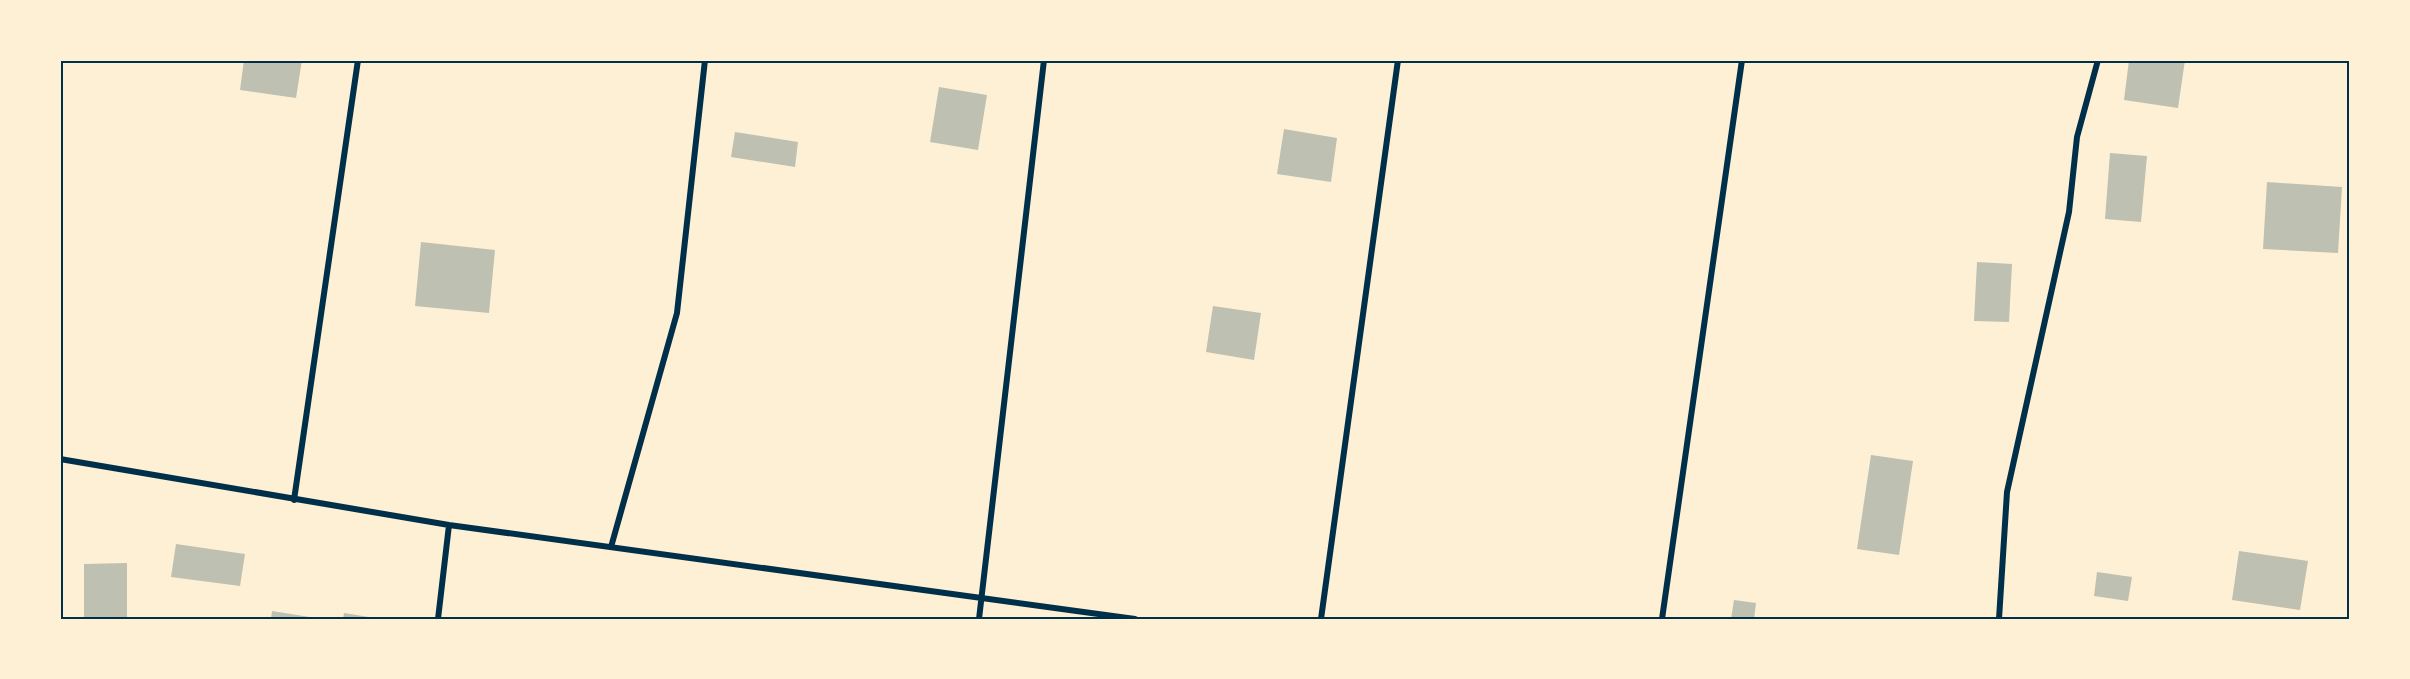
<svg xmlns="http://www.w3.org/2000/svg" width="2410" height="679" viewBox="0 0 2410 679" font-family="Commissioner,sans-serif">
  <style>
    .building { fill: #bec0b2 }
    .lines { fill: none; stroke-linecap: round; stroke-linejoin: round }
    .minor { stroke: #003049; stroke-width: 6 }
    .neatline { fill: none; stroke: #003049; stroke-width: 2 }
  </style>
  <rect width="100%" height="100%" fill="#fdf0d5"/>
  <!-- building -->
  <path class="building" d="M244 60H302L296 98 240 90Z
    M2129 60H2185L2178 108 2124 100Z
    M939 87 987 95 978 150 930 142Z
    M1284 129 1337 138 1331 182 1277 174Z
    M735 132 798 142 795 167 731 157Z
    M2110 153 2147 156 2141 222 2105 219Z
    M2267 182 2342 187 2338 253 2263 249Z
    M421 242 495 250 489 313 415 306Z
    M1977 262 2012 264 2009 322 1974 321Z
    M1213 306 1261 313 1254 360 1206 352Z
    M1871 455 1913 461 1899 555 1857 549Z
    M176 544 245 554 240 586 171 577Z
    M2239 551 2308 561 2300 610 2232 600Z
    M127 563V619H84V564Z
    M2097 572 2132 577 2128 601 2094 596Z
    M1734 600 1756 603 1754 619H1731Z
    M272 611 316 618V619H271Z
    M344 613 375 618V619H343Z"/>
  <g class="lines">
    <!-- minor -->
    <path class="minor" d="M60 459 449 525 1135 619
      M294 500 358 60
      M611 547 677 313 705 60
      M438 619 449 525
      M979 619 1044 60
      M1321 619 1398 60
      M1662 619 1742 60
      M1999 619 2007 492 2069 212 2077 137 2098 60"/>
  </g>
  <!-- border -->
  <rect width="2410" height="679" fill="none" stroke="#fdf0d5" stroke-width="123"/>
  <rect x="62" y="62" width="2286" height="556" class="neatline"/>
</svg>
